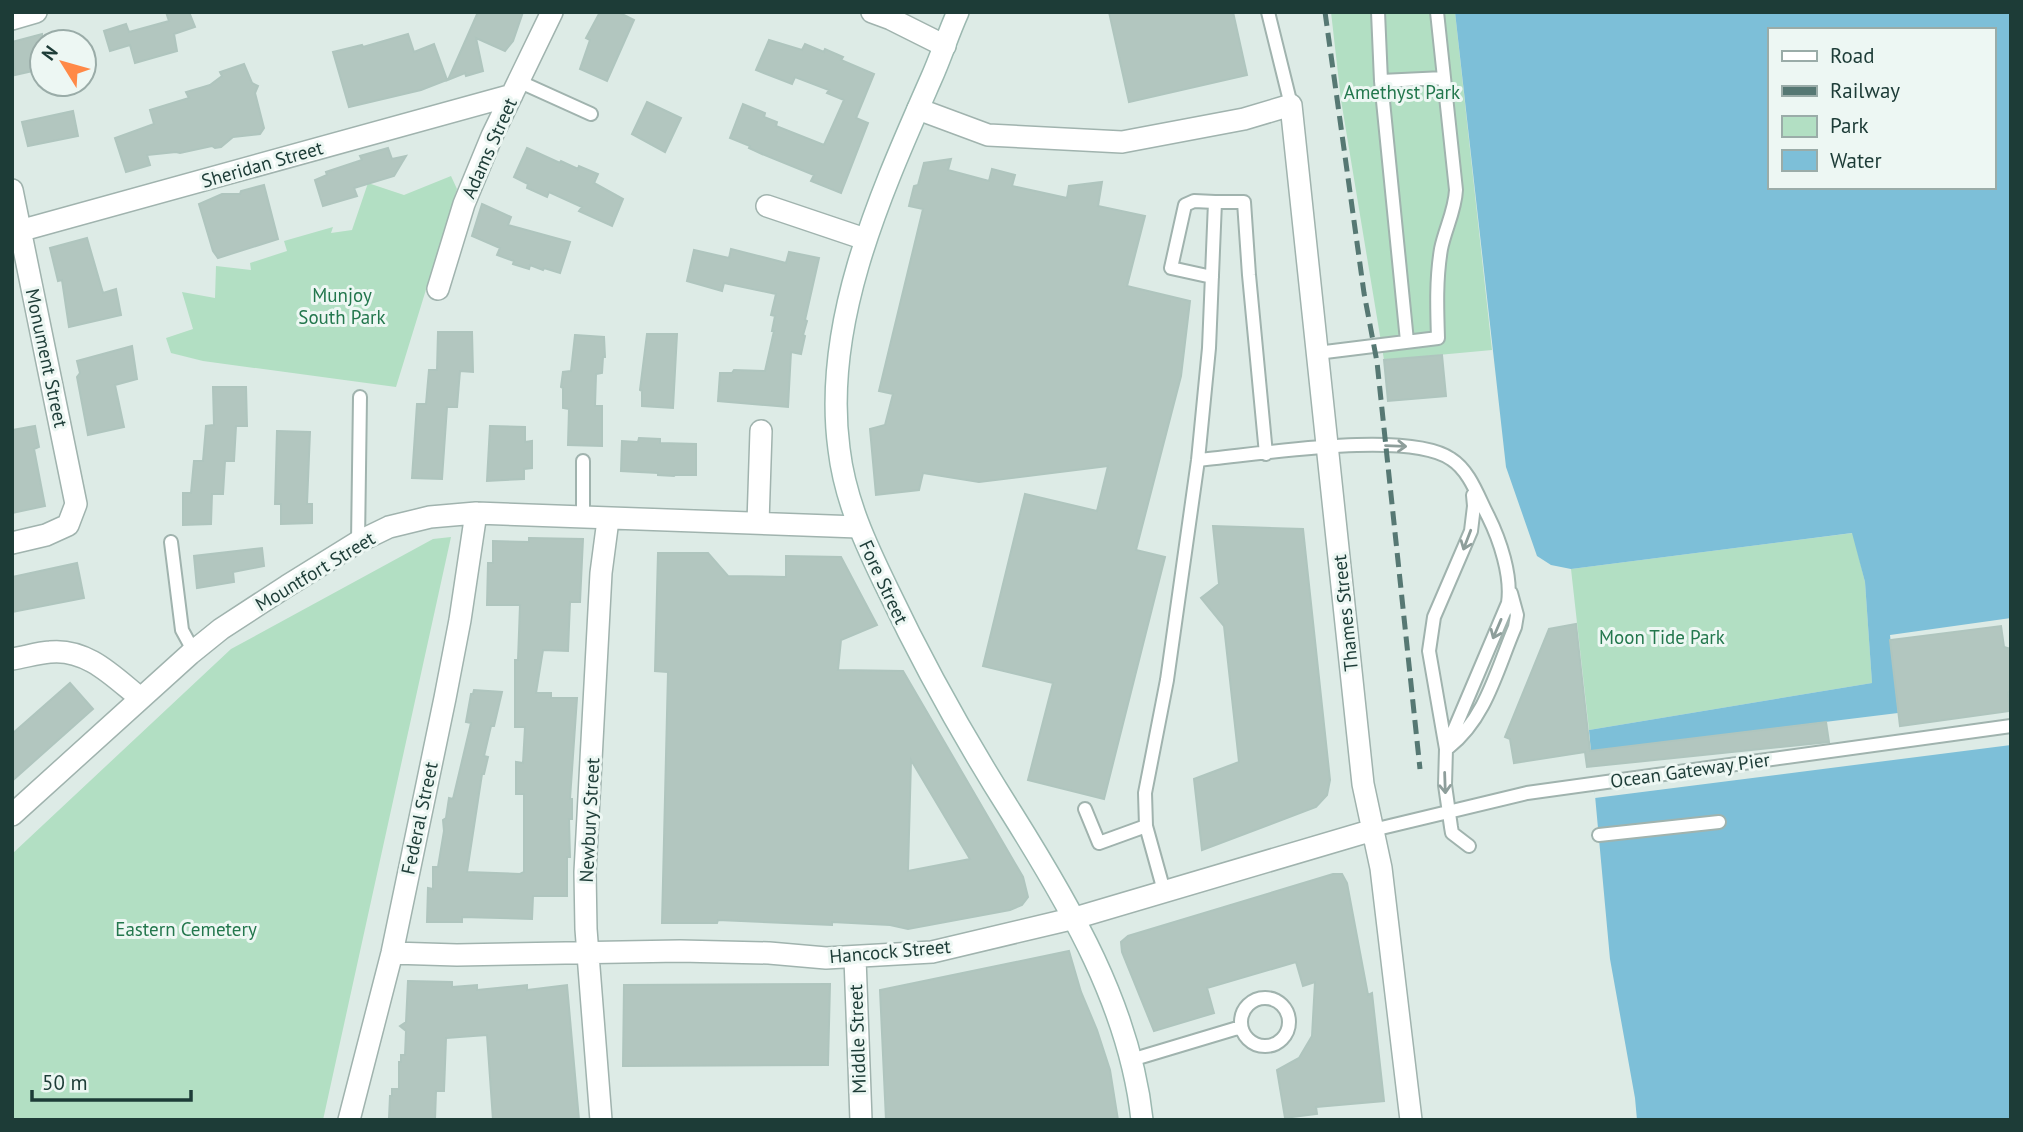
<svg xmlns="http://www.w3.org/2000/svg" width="2023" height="1132" viewBox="0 0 2023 1132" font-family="'PT Sans',sans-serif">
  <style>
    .green { fill: #b2dfc3 }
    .water { fill: #7dbfd8; fill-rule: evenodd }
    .pier { fill: #ddebe6 }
    .building { fill: #b2c6bf; stroke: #afc5be; stroke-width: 2; fill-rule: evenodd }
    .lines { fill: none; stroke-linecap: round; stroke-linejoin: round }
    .lane-casing { stroke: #a0b3ae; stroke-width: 16 }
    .street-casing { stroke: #a0b3ae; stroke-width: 24 }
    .secondary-casing { stroke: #9bb8b0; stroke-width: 24 }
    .lane { stroke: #fff; stroke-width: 12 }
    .street { stroke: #fff; stroke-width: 21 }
    .secondary { stroke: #fff; stroke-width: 21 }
    .rail { stroke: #567873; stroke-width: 5; stroke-dasharray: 14 7; stroke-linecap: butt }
    .oneway { stroke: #8e9e9b }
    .labels { text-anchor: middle; stroke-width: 6; stroke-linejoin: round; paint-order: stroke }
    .park-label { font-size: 19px; fill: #23774d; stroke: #edf7f3 }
    .street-label { font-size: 19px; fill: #1d3c37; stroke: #edf7f3 }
  </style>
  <rect width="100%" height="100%" fill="#ddebe6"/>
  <!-- green -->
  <path class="green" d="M1331 12H1455L1492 350 1384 360 1341 100Z
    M451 176 457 189 396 387 203 361 171 353 166 338 193 329 182 292 215 298 216 266 251 270 250 263 287 251 284 241 333 227 331 233 352 230 368 183 404 195Z
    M1853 533 1865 582 1872 683 1589 730 1571 569Z
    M451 537 323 1120H12V854L231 649 433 539Z"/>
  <!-- water -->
  <path class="water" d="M1455 12H2011V1120H1637L1635 1098 1610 959 1589 730 1872 683 1865 582 1852 533 1571 569 1551 565 1537 556 1506 467ZM1769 30H1993V187H1769Z"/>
  <!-- pier -->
  <path class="pier" d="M2011 618V745L1595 798 1590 751 1898 713 1890 635Z"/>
  <!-- building -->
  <path class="building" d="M166 12H189L195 27 174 34 177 51 135 63 130 45 110 51 104 31 126 24 129 32 169 21Z
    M478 12H523L513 41 505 51 476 38 483 71 466 76 465 73 448 80Z
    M600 12H618L634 20 607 81 580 69 590 40 586 38Z
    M1109 12H1233L1247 75 1129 102Z
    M42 34V69L15 75 12 42Z
    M408 34 414 52 434 44 447 80 421 90 349 107 333 52 362 45 363 47Z
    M769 40 802 50 805 44 824 52 825 49 843 57 841 60 874 74 856 118 868 123 841 193 811 181 814 175 762 154 749 148 750 146 730 138 743 104 765 113 764 117 777 122 776 126 824 145 844 100 827 93 829 90 795 77 792 84 756 70Z
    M244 64 252 83 258 86 255 93 264 128 260 134 233 137 221 147 215 148 212 146 180 153 176 152 147 155 150 165 126 172 115 138 154 124 150 110 189 98 186 92 210 85 222 76 220 72Z
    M647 102 681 118 665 152 632 134Z
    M73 111 78 136 28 146 22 122Z
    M388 148 392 159 406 156 394 176 354 188 357 196 323 206 315 180 327 175 326 172 362 160 360 156Z
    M527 148 560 163 561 161 578 169 579 166 598 174 594 183 623 199 612 226 579 211 582 207 549 192 547 197 527 188 528 184 514 177Z
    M951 159 948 170 989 181 992 169 1015 175 1012 186 1067 198 1069 186 1102 182 1098 206 1145 216 1127 286 1190 301 1181 376 1136 550 1165 557 1104 799 1028 780 1053 683 983 666 1025 494 1097 511 1108 466 979 482 923 473 919 490 876 495 870 429 885 425 893 394 879 391 923 209 909 206 914 186 918 185 924 163Z
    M264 185 278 239 218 258 213 251 199 204 222 194H240L241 191Z
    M482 204 511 217 508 225 570 242 560 273 544 268 543 270 530 265 529 269 513 264 514 261 497 255 500 248 472 236Z
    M87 238 103 293 116 289 121 315 69 327 62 280 58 281 50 248Z
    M731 249 786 263 789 252 819 258 805 320 807 321 803 335 805 336 801 354 791 352 788 407 718 401 720 373H732L734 370 765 371 774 331H772L775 316 771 315 776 294 724 283 722 291 687 281 694 250 729 258Z
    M438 332H472L473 372 460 371 457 407H447L442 479 412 478 417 404H426L429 370H437Z
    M647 334H677L673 408 642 406V391L640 390Z
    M575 335 604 337 605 357H603L602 373 596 374 595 406H602V446L568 445 569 409 563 408V388L561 387 563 372 571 371Z
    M132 346 137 379 115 385 124 427 88 435 77 377 80 373 77 361Z
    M1442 355 1446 396 1388 401 1384 360Z
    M213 387H246L247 426H236L234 461H225L223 494H212L211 524 183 525V493H191L194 461H203L206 426 214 425Z
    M35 426 39 447 34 449 45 506 12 513V430Z
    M490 426 525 427V442L532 441V468L524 469V479L487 481Z
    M277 431 310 432 307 504H312V523L281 524V504H275Z
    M639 438 660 439V443L696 444V475H675L674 476 658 475V473L621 471 622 441 638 442Z
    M1213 526 1303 529 1330 780 1327 795 1316 807 1202 850 1194 779 1239 762 1224 626 1201 598 1219 584Z
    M529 538 583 539 580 602H570L568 651 543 650 536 693H551V698H577L570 799H572V819H569L570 857H567V896H533L532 919 462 917V922H427L428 888 433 889V867H438L444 831 443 820 446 818 449 798 453 799 471 723 466 722 471 694H473L474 690 502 692 494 726H491L484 756 488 757 484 774H482L467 872 520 874 524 872V794H516V762L523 763 525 727H515V660H518L520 605H487L488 563H493V541L529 542Z
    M262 548 264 566 233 572 234 582 197 588 194 556Z
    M658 553H708L728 576 786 577V556L841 557 877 625 841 640 838 670 903 671 1023 877 1028 897 1022 905 1010 910 908 929 890 925 832 922V925L718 920 717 923H662L668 672 655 671ZM911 760 970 859 908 871Z
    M77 563 84 598 12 612V577Z
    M1576 624 1590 751 1826 722 1829 742 1587 767 1585 752 1514 763 1510 739 1505 737 1549 629Z
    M2001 626 2004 647 2011 649V690L2008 693 2010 711 1900 726 1890 640Z
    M70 683 93 709 12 781V734Z
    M1333 874H1342L1347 883 1368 995 1372 993 1384 1101 1316 1107 1317 1114 1285 1118 1277 1070 1299 1058 1312 1036 1315 982 1303 986 1296 962 1207 988 1214 1013 1154 1031 1122 952 1121 942 1128 936Z
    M1069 951 1081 992 1097 1030 1110 1070 1118 1120H886L880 990Z
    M408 981 452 982V987L477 985V990L527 985V990L567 985 579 1120H493L487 1035 446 1038 444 1091H436L435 1120 389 1118 390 1096H392V1089H399V1062H401V1055H405L406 1031 400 1026 406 1022Z
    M830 984 828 1065 623 1066 624 985Z"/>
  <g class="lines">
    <!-- lane casing -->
    <g class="lane-casing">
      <path id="lane" d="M1268 12 1291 105
        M1378 12 1381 81 1407 341
        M518 81 591 114
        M1381 81 1444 78
        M1212 277 1171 268 1185 205 1194 201 1215 202
        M1317 353 1438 338C1437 308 1436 279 1441 249 1445 229 1455 211 1456 190L1437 12
        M1198 460C1255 455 1407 429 1451 459 1470 471 1478 497 1488 516 1500 540 1512 576 1508 603L1446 749
        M583 461V518
        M171 542 182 630 194 652
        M358 542 360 397
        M1449 747C1486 718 1497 669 1515 627L1517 615 1511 593
        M1085 809 1099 843 1146 826
        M1373 830 1527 793 2011 726
        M1599 835 1719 822
        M1469 846 1452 833 1451 827 1445 785 1446 749 1429 651 1434 617 1471 531 1474 506 1473 495
        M1164 891 1146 826 1145 793 1167 680 1198 460 1209 348 1215 202H1244L1249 275 1266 454
        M1241 1022a24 24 0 1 1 48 0a24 24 0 1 1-48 0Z
        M1131 1060 1241 1027"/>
    </g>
    <!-- street casing -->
    <g class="street-casing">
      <path id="street" d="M872 12 891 19 945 46
        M12 19 36 12
        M918 109 988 135 1122 142 1244 119 1291 105 1363 784 1381 868 1411 1120
        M12 190 76 504 68 525 46 535 12 543
        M767 206 865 239
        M12 233 512 95
        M438 289 464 204 492 136 552 12
        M758 523 761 431
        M12 659C25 657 37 653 50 652 87 648 114 677 140 698
        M12 815 190 654 221 629 287 586 358 542 389 527 430 517 476 513 858 527
        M392 953 457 955 680 951 769 953 826 958 932 952 1075 918 1373 830
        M855 958 861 1120
        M349 1120 392 953 445 698 460 620 476 513
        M601 1120 586 929 585 872 601 573 608 520"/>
    </g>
    <!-- secondary casing -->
    <g class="secondary-casing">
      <path id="secondary" d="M958 12C948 34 941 57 931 79 881 193 822 322 839 449 845 500 866 545 888 590 924 666 966 741 1011 812 1070 906 1130 1007 1142 1120"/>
    </g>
    <!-- lane -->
    <use href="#lane" class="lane"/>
    <!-- street -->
    <use href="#street" class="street"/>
    <!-- secondary -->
    <use href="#secondary" class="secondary"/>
    <!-- rail -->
    <path class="rail" d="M1325 12 1364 293 1377 362 1420 769"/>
  </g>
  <!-- one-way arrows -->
  <defs><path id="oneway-shaft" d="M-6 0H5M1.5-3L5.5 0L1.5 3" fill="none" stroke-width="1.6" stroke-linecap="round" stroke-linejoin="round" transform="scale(1.75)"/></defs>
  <g class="oneway">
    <use href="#oneway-shaft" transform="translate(1396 446) rotate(2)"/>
    <use href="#oneway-shaft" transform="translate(1467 540) rotate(111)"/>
    <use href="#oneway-shaft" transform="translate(1497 629) rotate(113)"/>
    <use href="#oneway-shaft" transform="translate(1445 783) rotate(88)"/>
  </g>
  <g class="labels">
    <!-- park labels -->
    <g class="park-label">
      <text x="1402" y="99">Amethyst Park</text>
      <text x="342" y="302">Munjoy<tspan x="342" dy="22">South Park</tspan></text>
      <text x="1662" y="644">Moon Tide Park</text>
      <text x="186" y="936">Eastern Cemetery</text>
    </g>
    <!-- street labels -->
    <g class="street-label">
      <text transform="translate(489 148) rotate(-66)" y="7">Adams Street</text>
      <text transform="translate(262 164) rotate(-16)" y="7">Sheridan Street</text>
      <text transform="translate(47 358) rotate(78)" y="7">Monument Street</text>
      <text transform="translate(315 571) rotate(-31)" y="7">Mountfort Street</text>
      <text transform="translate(884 582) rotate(65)" y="7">Fore Street</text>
      <text transform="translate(1345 613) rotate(-96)" y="7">Thames Street</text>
      <text transform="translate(1690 770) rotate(-8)" y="7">Ocean Gateway Pier</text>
      <text transform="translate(419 818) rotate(-78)" y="7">Federal Street</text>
      <text transform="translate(589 820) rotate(-87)" y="7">Newbury Street</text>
      <text transform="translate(890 951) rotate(-5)" y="7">Hancock Street</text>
      <text transform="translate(857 1039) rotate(-92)" y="7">Middle Street</text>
    </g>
  </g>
  <!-- border -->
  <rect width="2023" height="1132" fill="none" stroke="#1d3c37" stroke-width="28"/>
  <!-- legend -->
  <rect x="1768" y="28" width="228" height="161" fill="#edf7f3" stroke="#9aaca8" stroke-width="2"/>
  <rect x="1782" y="51" width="35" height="10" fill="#ffffff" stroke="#9aaca8" stroke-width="2"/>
  <text x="1830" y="63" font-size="21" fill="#1d3c37">Road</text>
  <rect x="1782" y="86" width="35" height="10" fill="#567873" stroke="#9aaca8" stroke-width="2"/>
  <text x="1830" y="98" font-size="21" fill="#1d3c37">Railway</text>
  <rect x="1782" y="116" width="35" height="21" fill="#b2dfc3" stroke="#9aaca8" stroke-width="2"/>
  <text x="1830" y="133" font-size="21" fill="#1d3c37">Park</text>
  <rect x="1782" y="150" width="35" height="21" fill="#7dbfd8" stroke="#9aaca8" stroke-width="2"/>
  <text x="1830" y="168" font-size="21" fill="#1d3c37">Water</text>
  <!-- north arrow -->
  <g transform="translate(63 63) rotate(307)"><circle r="33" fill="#edf7f3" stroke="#9aaca8" stroke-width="2"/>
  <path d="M0-5L12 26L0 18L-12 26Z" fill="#ff8947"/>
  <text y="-10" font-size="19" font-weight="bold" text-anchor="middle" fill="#1d3c37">N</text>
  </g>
  <!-- scale -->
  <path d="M32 1090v10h159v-10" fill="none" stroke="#1d3c37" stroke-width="3.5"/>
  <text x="42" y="1090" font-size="21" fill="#1d3c37" stroke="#edf7f3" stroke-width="5" paint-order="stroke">50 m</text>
</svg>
